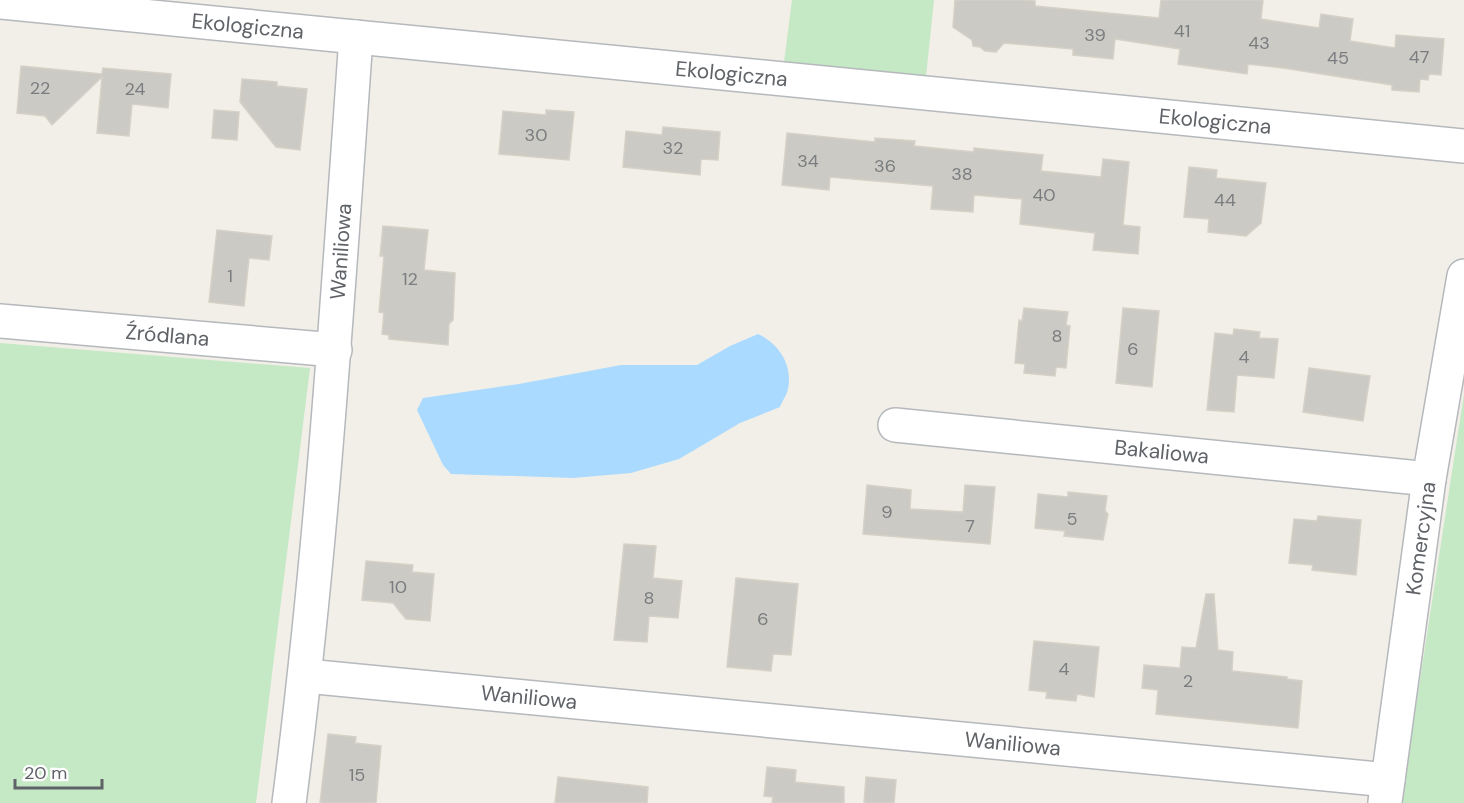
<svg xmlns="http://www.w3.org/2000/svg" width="1464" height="803" viewBox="0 0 1464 803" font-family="'DM Sans',sans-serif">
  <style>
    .green { fill: #c5e8c5 }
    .water { fill: #aadaff }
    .building { fill: #cccac5; stroke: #d6d1c6; stroke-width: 1.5 }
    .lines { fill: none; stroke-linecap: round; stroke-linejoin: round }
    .minor-casing { stroke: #b5b8bc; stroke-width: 36 }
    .minor { stroke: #fff; stroke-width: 33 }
    .labels { text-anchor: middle; stroke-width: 6; stroke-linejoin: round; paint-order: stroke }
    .number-label { font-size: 18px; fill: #7a7d7f }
    .street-label { font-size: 21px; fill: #5f6368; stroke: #fff }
  </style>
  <rect width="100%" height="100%" fill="#f1efe8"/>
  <!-- green -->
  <path class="green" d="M792 0H934L926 76 784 62Z
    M0 343 310 368 256 803H0Z
    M1464 394V803H1401Z"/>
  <!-- water -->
  <path class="water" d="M758 334C779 344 793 365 788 389 787 395 782 401 780 407L740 423 679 459 631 473 573 478 451 474 443 465 417 410 423 398 519 384 621 365H697L730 346Z"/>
  <!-- building -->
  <path class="building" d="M955 0H1022L1035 1V6L1159 18 1161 0H1263L1261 19 1319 28 1321 14 1353 19 1350 41 1395 48 1396 35 1444 39 1441 75 1429 74 1428 80 1420 79 1419 92 1392 90V85L1283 68 1248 64 1247 74 1178 64 1180 49 1115 39 1113 59 1073 55V49L1004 43 996 52 985 51 980 47 973 46 972 40 953 27Z
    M21 66 102 74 103 68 171 74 168 108 132 104 129 136 97 133 102 77 52 125 45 116 17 113Z
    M242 79 277 82V86L307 89 300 150 276 147 240 102Z
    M214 110 239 112 237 140 212 138Z
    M546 110 574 112 569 160 499 154 503 111 546 115Z
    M663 127 720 132 718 160 701 159 700 175 623 167 626 131 662 135Z
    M787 133 875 142V138L915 141 914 146 974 152V148L1043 155 1041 171 1101 177 1103 159 1129 162 1123 225 1140 227 1138 254 1093 250 1095 233 1020 224 1022 199 974 195 973 212 931 209 933 186 830 177 829 190 782 185Z
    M1189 167 1217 170 1216 178 1266 183 1261 223 1246 236 1208 232 1209 219 1184 217Z
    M383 226 428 230 424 270 455 273 453 320 449 324 448 345 389 339V335L382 334 384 313 379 312 384 256H380Z
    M217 230 272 236 269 260 249 258 244 306 209 302Z
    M1024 308 1068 312 1066 325 1070 326 1066 368 1056 367 1055 376 1024 373 1025 364 1015 363 1019 320 1022 321Z
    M1123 308 1159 311 1152 387 1116 383Z
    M1234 329 1260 332 1259 338 1278 339 1274 378 1237 375 1234 412 1207 410 1215 333 1233 335Z
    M1309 368 1370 376 1363 421 1303 412Z
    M867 485 911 490 910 509 963 512 965 485 995 487 990 544 863 534Z
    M1068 492 1107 496 1105 511 1108 514 1103 540 1064 536 1065 531 1035 528 1038 494 1068 497Z
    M1318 516 1361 520 1356 575 1312 570 1313 565 1289 563 1294 519 1317 521Z
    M624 544 656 546 653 578 682 581 678 618 649 616 647 642 614 640Z
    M366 561 413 565 412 572 434 574 430 621 406 619 393 603 362 600Z
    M736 578 798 584 791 655 773 654 771 671 727 667Z
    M1206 594H1214L1218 650 1233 652 1232 671 1287 677V679L1302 681 1298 728 1156 714 1158 690 1142 688 1144 665 1180 668 1182 647 1196 648Z
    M1034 641 1099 647 1094 697 1077 694 1076 701 1046 698 1047 692 1029 690Z
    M328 734 356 737 355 743 381 746 376 803H320Z
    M767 767 796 770 795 782 844 787V803H772L773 797 764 796Z
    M558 777 648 787 647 803H555Z
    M866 777 896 780 894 803H864Z"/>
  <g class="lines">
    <!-- minor casing -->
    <g class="minor-casing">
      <g id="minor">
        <path id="s1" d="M0 2 1464 146"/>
        <path id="s2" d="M0 321 335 350"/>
        <path id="s3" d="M895 425 1429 479"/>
        <path id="s4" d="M306 676 1388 780"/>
        <path id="s5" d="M1385 802 1429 479 1464 276"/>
        <path id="s6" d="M289 803C322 549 338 293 356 37"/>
      </g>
    </g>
    <!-- minor -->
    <use href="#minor" class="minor"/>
  </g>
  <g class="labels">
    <!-- number labels -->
    <g class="number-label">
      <text x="1182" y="37">41</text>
      <text x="1095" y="41">39</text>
      <text x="1259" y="49">43</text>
      <text x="1419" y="63">47</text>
      <text x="1338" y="64">45</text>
      <text x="40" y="94">22</text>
      <text x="135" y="95">24</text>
      <text x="536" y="141">30</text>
      <text x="673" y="154">32</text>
      <text x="808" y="167">34</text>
      <text x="885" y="172">36</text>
      <text x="962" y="180">38</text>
      <text x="1044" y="201">40</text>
      <text x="1225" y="206">44</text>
      <text x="230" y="282">1</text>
      <text x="410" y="285">12</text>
      <text x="1057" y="342">8</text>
      <text x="1133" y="355">6</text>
      <text x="1244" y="363">4</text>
      <text x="887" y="518">9</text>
      <text x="1072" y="525">5</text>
      <text x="970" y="532">7</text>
      <text x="398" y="593">10</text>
      <text x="649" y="604">8</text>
      <text x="763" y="625">6</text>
      <text x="1064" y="675">4</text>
      <text x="1188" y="687">2</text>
      <text x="357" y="781">15</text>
    </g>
    <!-- street labels -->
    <g class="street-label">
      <text dy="7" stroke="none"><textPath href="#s1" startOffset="249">Ekologiczna</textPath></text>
      <text dy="7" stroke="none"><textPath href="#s1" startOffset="735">Ekologiczna</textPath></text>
      <text dy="7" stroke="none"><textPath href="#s1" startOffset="1221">Ekologiczna</textPath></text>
      <text dy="7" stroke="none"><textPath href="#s6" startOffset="554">Waniliowa</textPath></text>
      <text dy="7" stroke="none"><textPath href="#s2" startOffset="168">Źródlana</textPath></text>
      <text dy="7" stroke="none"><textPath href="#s3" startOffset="268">Bakaliowa</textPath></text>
      <text dy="7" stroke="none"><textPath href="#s5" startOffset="266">Komercyjna</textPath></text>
      <text dy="7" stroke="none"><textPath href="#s4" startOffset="224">Waniliowa</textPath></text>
      <text dy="7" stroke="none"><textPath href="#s4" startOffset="710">Waniliowa</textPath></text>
    </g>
  </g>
  <!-- scale -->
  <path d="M15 779v9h87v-9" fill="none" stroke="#5f6368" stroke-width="3"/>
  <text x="24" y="779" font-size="18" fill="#5f6368" stroke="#ffffff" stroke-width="4.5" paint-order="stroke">20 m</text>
</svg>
